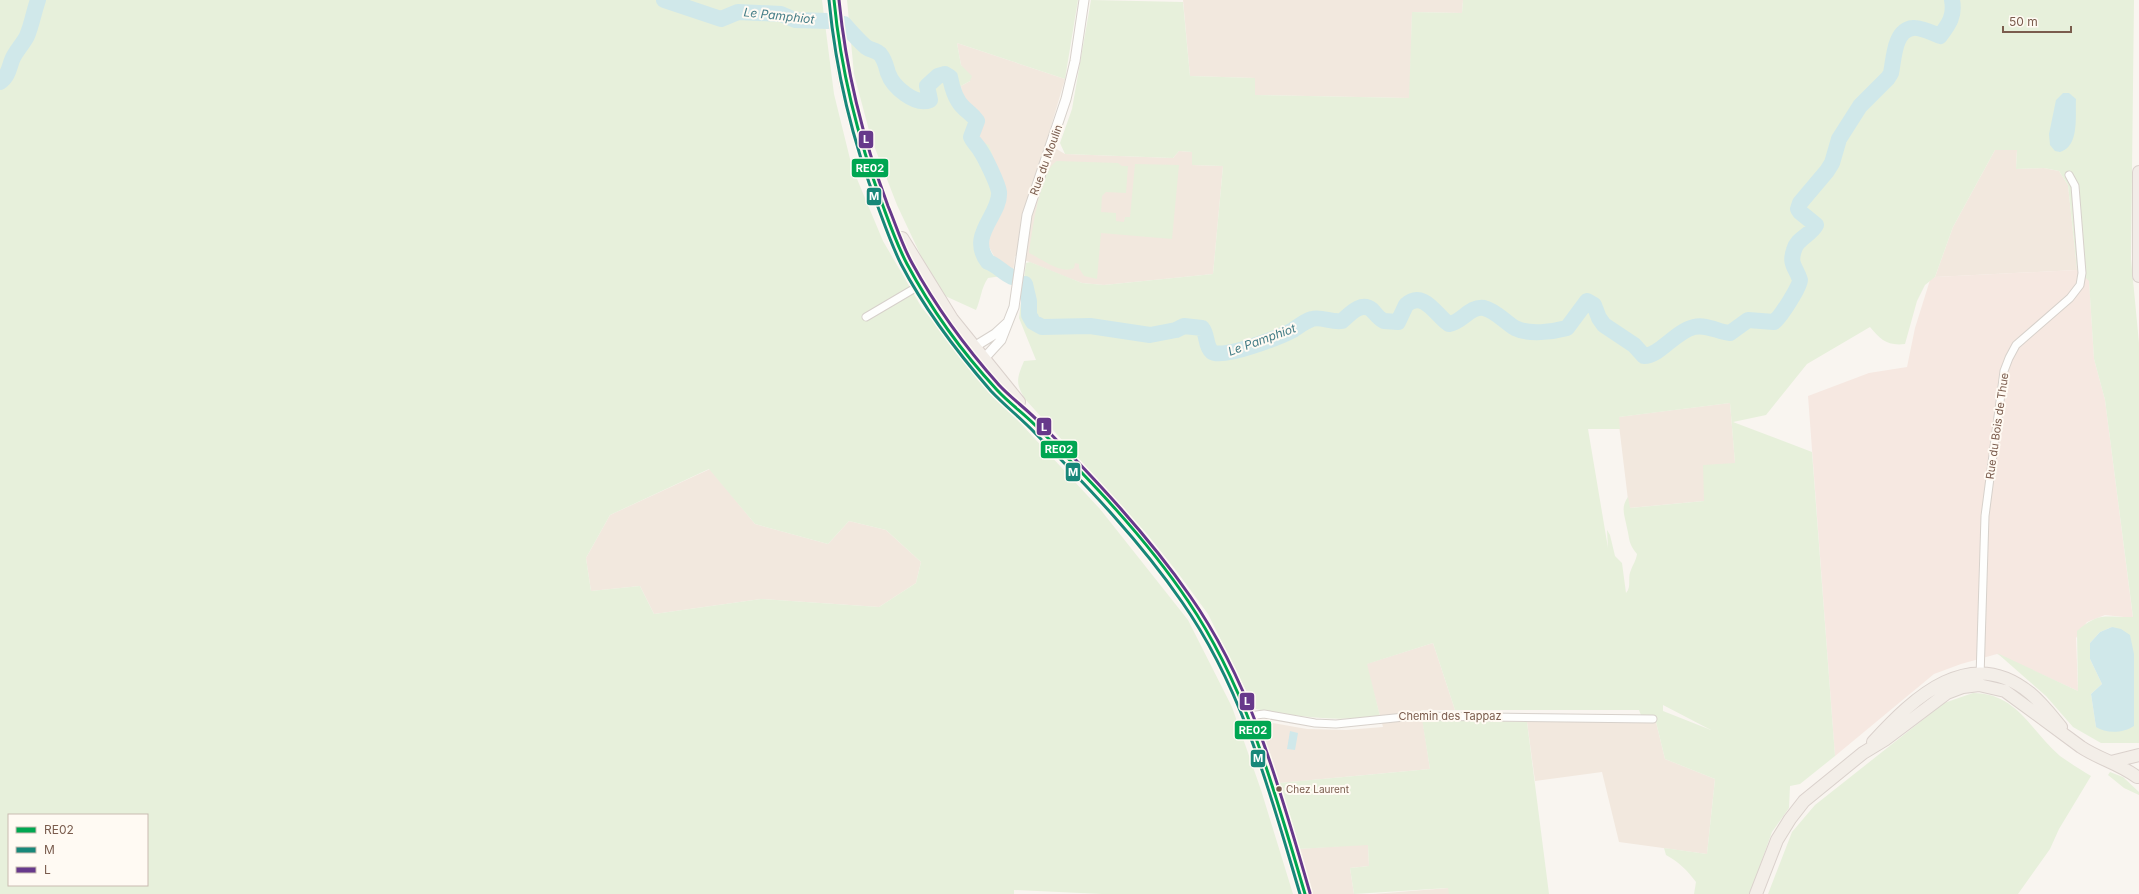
<svg xmlns="http://www.w3.org/2000/svg" width="2139" height="894" viewBox="0 0 2139 894" font-family="Inter,sans-serif">
  <style>
    .residential { fill: #f2e8de }
    .commercial { fill: #f6e8e1 }
    .green { fill: #e7f0db; fill-rule: evenodd }
    .water { fill: #d0e8ea }
    .lines { fill: none; stroke-linecap: round; stroke-linejoin: round }
    .river { stroke: #d0e8ea; stroke-width: 16 }
    .minor-casing { stroke: #d7d1cb; stroke-width: 9 }
    .tertiary-casing { stroke: #d7d1cb; stroke-width: 11 }
    .primary-casing { stroke: #dad1cc; stroke-width: 14 }
    .trunk-casing { stroke: #dad1cc; stroke-width: 14 }
    .minor { stroke: #fefefd; stroke-width: 7 }
    .tertiary { stroke: #fefefd; stroke-width: 9 }
    .primary { stroke: #f3eee8; stroke-width: 12 }
    .trunk { stroke: #f2ece8; stroke-width: 12 }
    .bus-1-casing { stroke: #fffaf3; stroke-width: 6 }
    .bus-2-casing { stroke: #fffaf3; stroke-width: 6 }
    .bus-3-casing { stroke: #fffaf3; stroke-width: 6 }
    .bus-1 { stroke: #00a651; stroke-width: 3 }
    .bus-2 { stroke: #178779; stroke-width: 3 }
    .bus-3 { stroke: #67398b; stroke-width: 3 }
    .bus-dot { fill: #7a5c4d; stroke: #fffaf3; stroke-width: 1.5 }
    .labels { text-anchor: middle; stroke-width: 4; stroke-linejoin: round; paint-order: stroke }
    .bus-label { font-size: 10px; fill: #7a5c4d; stroke: #fffaf3; text-anchor: start }
    .street-label { font-size: 11px; fill: #7a5c4d; stroke: #fffaf3 }
    .water-label { font-size: 12px; font-style: italic; fill: #437c86; stroke: #fffaf3 }
    .line-badge { stroke: #fffaf3; stroke-width: 1.5 }
    .badge-label { font-size: 11px; text-anchor: middle; font-weight: bold; fill: #fff }
  </style>
  <rect width="100%" height="100%" fill="#f9f5f0"/>
  <!-- residential -->
  <path class="residential" d="M1183 0H1463L1462 13 1412 12 1410 98 1255 95V78L1190 76Z
    M957 43 1065 79 1046 143 1065 154 1173 158 1179 151 1192 152V165L1223 166 1213 274 1104 285 1082 283 1066 277 1015 256 1013 273 996 260 987 243 990 218 1000 206 977 141V109L964 104 961 86 970 81 961 65Z
    M1995 150H2017L2016 169 2044 168 2059 171 2068 185 2077 270 1935 277 1953 227Z
    M1730 403 1735 463 1704 501 1629 508 1618 417Z
    M710 469 755 524 828 544 849 521 886 530 921 562 916 583 879 607 761 599 654 614 640 586 591 591 586 558 610 515Z
    M1433 643 1455 710H1421L1430 769 1279 783 1255 720 1307 729 1346 730 1383 727 1366 664Z
    M1527 722H1656L1665 759 1715 779 1707 854 1619 842 1602 772 1535 781Z
    M1368 844 1369 866 1350 868 1354 894H1312L1298 849Z
    M1449 888V894H1373Z"/>
  <!-- commercial -->
  <path class="commercial" d="M2077 270 2089 280 2094 359 2105 400 2133 618 2105 615 2087 622 2076 638 2078 691 1997 654 1961 664 1934 674 1835 756 1808 396 1869 373 1907 367 1915 328 1930 280 1935 277Z"/>
  <!-- green -->
  <path class="green" d="M0 0H822L834 94 852 167 883 241 922 308 1011 413 1100 509 1188 620 1232 707 1261 790 1293 894H1102L1014 890V894H0ZM709 469 755 524 828 544 849 521 886 530 921 562 916 583 879 607 761 599 654 614 640 586 591 591 586 558 610 515ZM9 815H147V885H9Z
    M847 0H1078L1065 79 957 43 961 65 972 76 970 81 961 86 964 103 977 109 982 120 977 140 989 145C992 155 1004 187 1003 195 1001 206 993 211 990 219 981 247 992 258 1013 273L1012 279 1002 276 988 278C981 288 981 299 976 310L943 295 921 256 897 205 871 138 854 74Z
    M1091 0 1183 2 1190 76 1255 78V95L1409 98 1412 12 1462 13 1463 0H2134L2131 259 2139 343V743H2101L2073 727 2046 696 1997 653 2078 691 2077 631C2100 611 2106 618 2133 617L2105 400 2094 359 2089 281 2077 270 2068 185 2059 171 2044 168 2016 169 2017 150H1995L1953 227 1935 277 1925 285 1917 301 1905 344C1887 346 1881 340 1870 327L1807 364 1766 415 1733 422 1812 452 1835 756 1800 784 1790 786 1789 808 1772 832 1750 894H1694L1696 882C1687 870 1679 862 1666 855L1664 848 1707 854 1715 779 1665 759 1656 722 1644 723 1639 710H1455L1433 643 1367 664 1380 716C1334 722 1300 717 1255 709L1208 614 1178 573 1147 534 1025 399C1015 383 1017 378 1024 361L1036 360 1019 318 1026 263 1030 262 1082 283 1104 285 1213 274 1223 166 1192 165V152L1179 151 1173 158 1065 154 1060 143 1072 109ZM1730 403 1735 463 1703 465 1704 501 1630 508 1628 497C1620 508 1625 516 1627 528 1630 540 1628 543 1637 554 1636 561 1633 564 1631 570 1627 578 1632 586 1626 593L1622 563 1615 556 1610 535 1607 530 1608 548 1588 429H1620L1619 417ZM2112 627 2096 727 2091 694 2102 684 2090 659V643L2100 632ZM1663 705 1711 730 1663 711Z
    M1057 161 1118 163 1122 166H1128L1126 193 1106 192 1102 196 1101 212 1116 213V221L1124 222 1125 217H1130L1135 164 1179 165 1172 239 1101 233 1097 279 1084 276 1079 268V264L1075 263 1074 268C1062 275 1040 258 1029 253 1032 234 1040 169 1057 161Z
    M1973 693C2017 693 2030 730 2060 756 2070 763 2081 770 2091 776L2059 829 2050 849 2018 894H1768L1792 832 1815 805 1944 703Z
    M1422 719 1527 722 1549 894H1449L1448 888 1354 894 1350 868 1369 866 1368 845 1298 849 1279 783 1430 769Z
    M2110 772 2123 777 2139 792V795L2124 788 2108 775Z"/>
  <!-- water -->
  <path class="water" d="M2063 93H2069L2076 99C2075 115 2080 146 2060 152L2055 151 2050 145 2049 134 2056 100Z
    M2112 627 2121 629 2130 635 2134 654V726C2124 733 2106 734 2096 727L2091 694 2102 684 2090 659V643L2100 632Z
    M1290 731 1298 733 1295 750 1287 749Z"/>
  <g class="lines">
    <!-- river -->
    <path class="river" d="M664 0 721 19 738 12 781 14 795 20 828 21
      M844 24C851 32 858 40 866 47 870 50 876 50 880 54 885 60 886 66 888 73 893 87 915 106 930 100L927 86 938 76 945 74 950 77C952 88 955 100 964 108 969 113 973 115 977 121L971 137C973 142 977 145 980 150 985 157 998 184 999 192 1001 215 967 235 988 262 997 265 1003 273 1012 277
      M0 82C8 77 9 68 12 60 15 52 23 44 27 36 32 24 34 11 38 0
      M1025 284 1029 301V315L1033 322 1042 327 1090 326 1150 335 1176 330 1184 326 1202 328C1208 335 1205 346 1212 352 1222 360 1282 336 1293 330 1299 326 1305 321 1312 319 1321 316 1332 323 1342 321 1350 314 1361 301 1372 310 1376 314 1379 319 1384 321L1398 322 1406 305C1424 289 1437 317 1449 324 1463 322 1469 306 1484 308 1496 311 1505 322 1515 328 1529 335 1552 332 1567 328L1587 301 1594 305 1599 318 1604 325 1634 345 1644 356C1660 356 1674 332 1694 327 1707 324 1718 332 1730 333L1748 320 1774 322C1780 318 1801 285 1800 280 1796 267 1789 265 1794 250 1797 238 1810 236 1816 225L1800 212 1798 209 1800 203 1827 171 1832 163 1839 139 1860 106 1888 78 1891 73C1894 59 1894 30 1913 28 1920 27 1933 33 1940 36 1949 24 1955 16 1952 0"/>
    <!-- minor casing -->
    <g class="minor-casing">
      <path id="minor" d="M866 317 922 284
        M1980 677 1985 516 2004 371 2009 358 2016 345 2070 298 2080 285 2082 273 2075 186 2069 175
        M1249 716 1264 714 1315 723 1336 724 1414 716 1653 719"/>
    </g>
    <!-- tertiary casing -->
    <g class="tertiary-casing">
      <path id="tertiary" d="M969 350 995 334 1007 323
        M980 363 1001 340 1014 307 1027 215 1066 99 1075 61 1084 0"/>
    </g>
    <!-- primary casing -->
    <g class="primary-casing">
      <path id="primary" d="M834 0C839 74 858 143 885 211 892 228 898 247 907 264 931 309 963 352 997 390 1010 404 1026 415 1039 429 1092 483 1145 539 1188 601 1250 691 1274 791 1305 894
        M902 238 952 319 1019 402
        M1873 742C1914 697 1970 644 2030 693 2042 703 2051 715 2061 727
        M2111 762 2139 755
        M1756 894 1777 840 1790 819 1804 801 1863 753 1886 739 1947 693 1963 687 1979 685 2005 691 2081 747C2099 759 2120 764 2137 777"/>
    </g>
    <!-- trunk casing -->
    <g class="trunk-casing">
      <path id="trunk" d="M2139 172V276"/>
    </g>
    <!-- minor -->
    <use href="#minor" class="minor"/>
    <!-- tertiary -->
    <use href="#tertiary" class="tertiary"/>
    <!-- primary -->
    <use href="#primary" class="primary"/>
    <!-- trunk -->
    <use href="#trunk" class="trunk"/>
    <!-- bus-1 casing -->
    <g class="bus-1-casing">
      <path id="bus-1" d="M834 0C841 72 858 139 883 206 890 225 897 245 907 264 931 309 962 352 997 390 1009 403 1023 413 1035 425 1090 480 1145 537 1188 601 1248 690 1275 793 1305 894"/>
    </g>
    <!-- bus-2 casing -->
    <g class="bus-2-casing">
      <path id="bus-2" d="M829 0C836 72 852 140 878 207 885 226 892 246 901 264 925 310 957 352 991 391 1005 406 1022 419 1036 434 1088 487 1140 541 1182 602 1243 689 1270 793 1300 894"/>
    </g>
    <!-- bus-3 casing -->
    <g class="bus-3-casing">
      <path id="bus-3" d="M839 0C846 71 863 139 888 206 896 225 902 245 912 263 936 307 966 348 999 385 1012 399 1028 410 1041 424 1094 478 1147 534 1190 596 1252 684 1280 790 1310 893"/>
    </g>
    <!-- bus-1 -->
    <use href="#bus-1" class="bus-1"/>
    <!-- bus-2 -->
    <use href="#bus-2" class="bus-2"/>
    <!-- bus-3 -->
    <use href="#bus-3" class="bus-3"/>
  </g>
  <!-- markers -->
  <circle class="bus-dot" cx="1279" cy="789" r="3.5"/>
  <g class="labels">
    <!-- bus labels -->
    <g class="bus-label">
      <text x="1286" y="793">Chez Laurent</text>
    </g>
    <!-- street labels -->
    <g class="street-label">
      <text transform="translate(1046 160) rotate(-70)" y="4">Rue du Moulin</text>
      <text transform="translate(1997 426) rotate(-82)" y="4">Rue du Bois de Thue</text>
      <text x="1450" y="720">Chemin des Tappaz</text>
    </g>
    <!-- water labels -->
    <g class="water-label">
      <text transform="translate(779 16) rotate(6)" y="4">Le Pamphiot</text>
      <text transform="translate(1262 340) rotate(-20)" y="4">Le Pamphiot</text>
    </g>
  </g>
  <g class="line-badge">
    <rect x="858" y="130" width="16" height="19" rx="4" fill="#67398b"/>
    <rect x="851" y="158" width="38" height="20" rx="4" fill="#00a651"/>
    <rect x="866" y="187" width="16" height="19" rx="4" fill="#178779"/>
    <rect x="1036" y="417" width="16" height="19" rx="4" fill="#67398b"/>
    <rect x="1040" y="440" width="38" height="19" rx="4" fill="#00a651"/>
    <rect x="1065" y="462" width="16" height="20" rx="4" fill="#178779"/>
    <rect x="1239" y="692" width="16" height="19" rx="4" fill="#67398b"/>
    <rect x="1234" y="720" width="38" height="20" rx="4" fill="#00a651"/>
    <rect x="1250" y="749" width="16" height="19" rx="4" fill="#178779"/>
  </g>
  <g class="badge-label">
    <text x="866" y="143">L</text>
    <text x="870" y="172">RE02</text>
    <text x="874" y="200">M</text>
    <text x="1044" y="431">L</text>
    <text x="1059" y="453">RE02</text>
    <text x="1073" y="476">M</text>
    <text x="1247" y="705">L</text>
    <text x="1253" y="734">RE02</text>
    <text x="1258" y="762">M</text>
  </g>
  <!-- legend -->
  <rect x="8" y="814" width="140" height="72" fill="#fffaf3" stroke="#cabbb1"/>
  <rect x="16" y="827" width="20" height="6" fill="#00a651" stroke="#cabbb1"/>
  <text x="44" y="834" font-size="12" fill="#7a5c4d">RE02</text>
  <rect x="16" y="847" width="20" height="6" fill="#178779" stroke="#cabbb1"/>
  <text x="44" y="854" font-size="12" fill="#7a5c4d">M</text>
  <rect x="16" y="867" width="20" height="6" fill="#67398b" stroke="#cabbb1"/>
  <text x="44" y="874" font-size="12" fill="#7a5c4d">L</text>
  <!-- scale -->
  <path d="M2003 26v6h68v-6" fill="none" stroke="#7a5c4d" stroke-width="2"/>
  <text x="2009" y="26" font-size="12" fill="#7a5c4d" stroke="#fffaf3" stroke-width="3" paint-order="stroke">50 m</text>
</svg>
